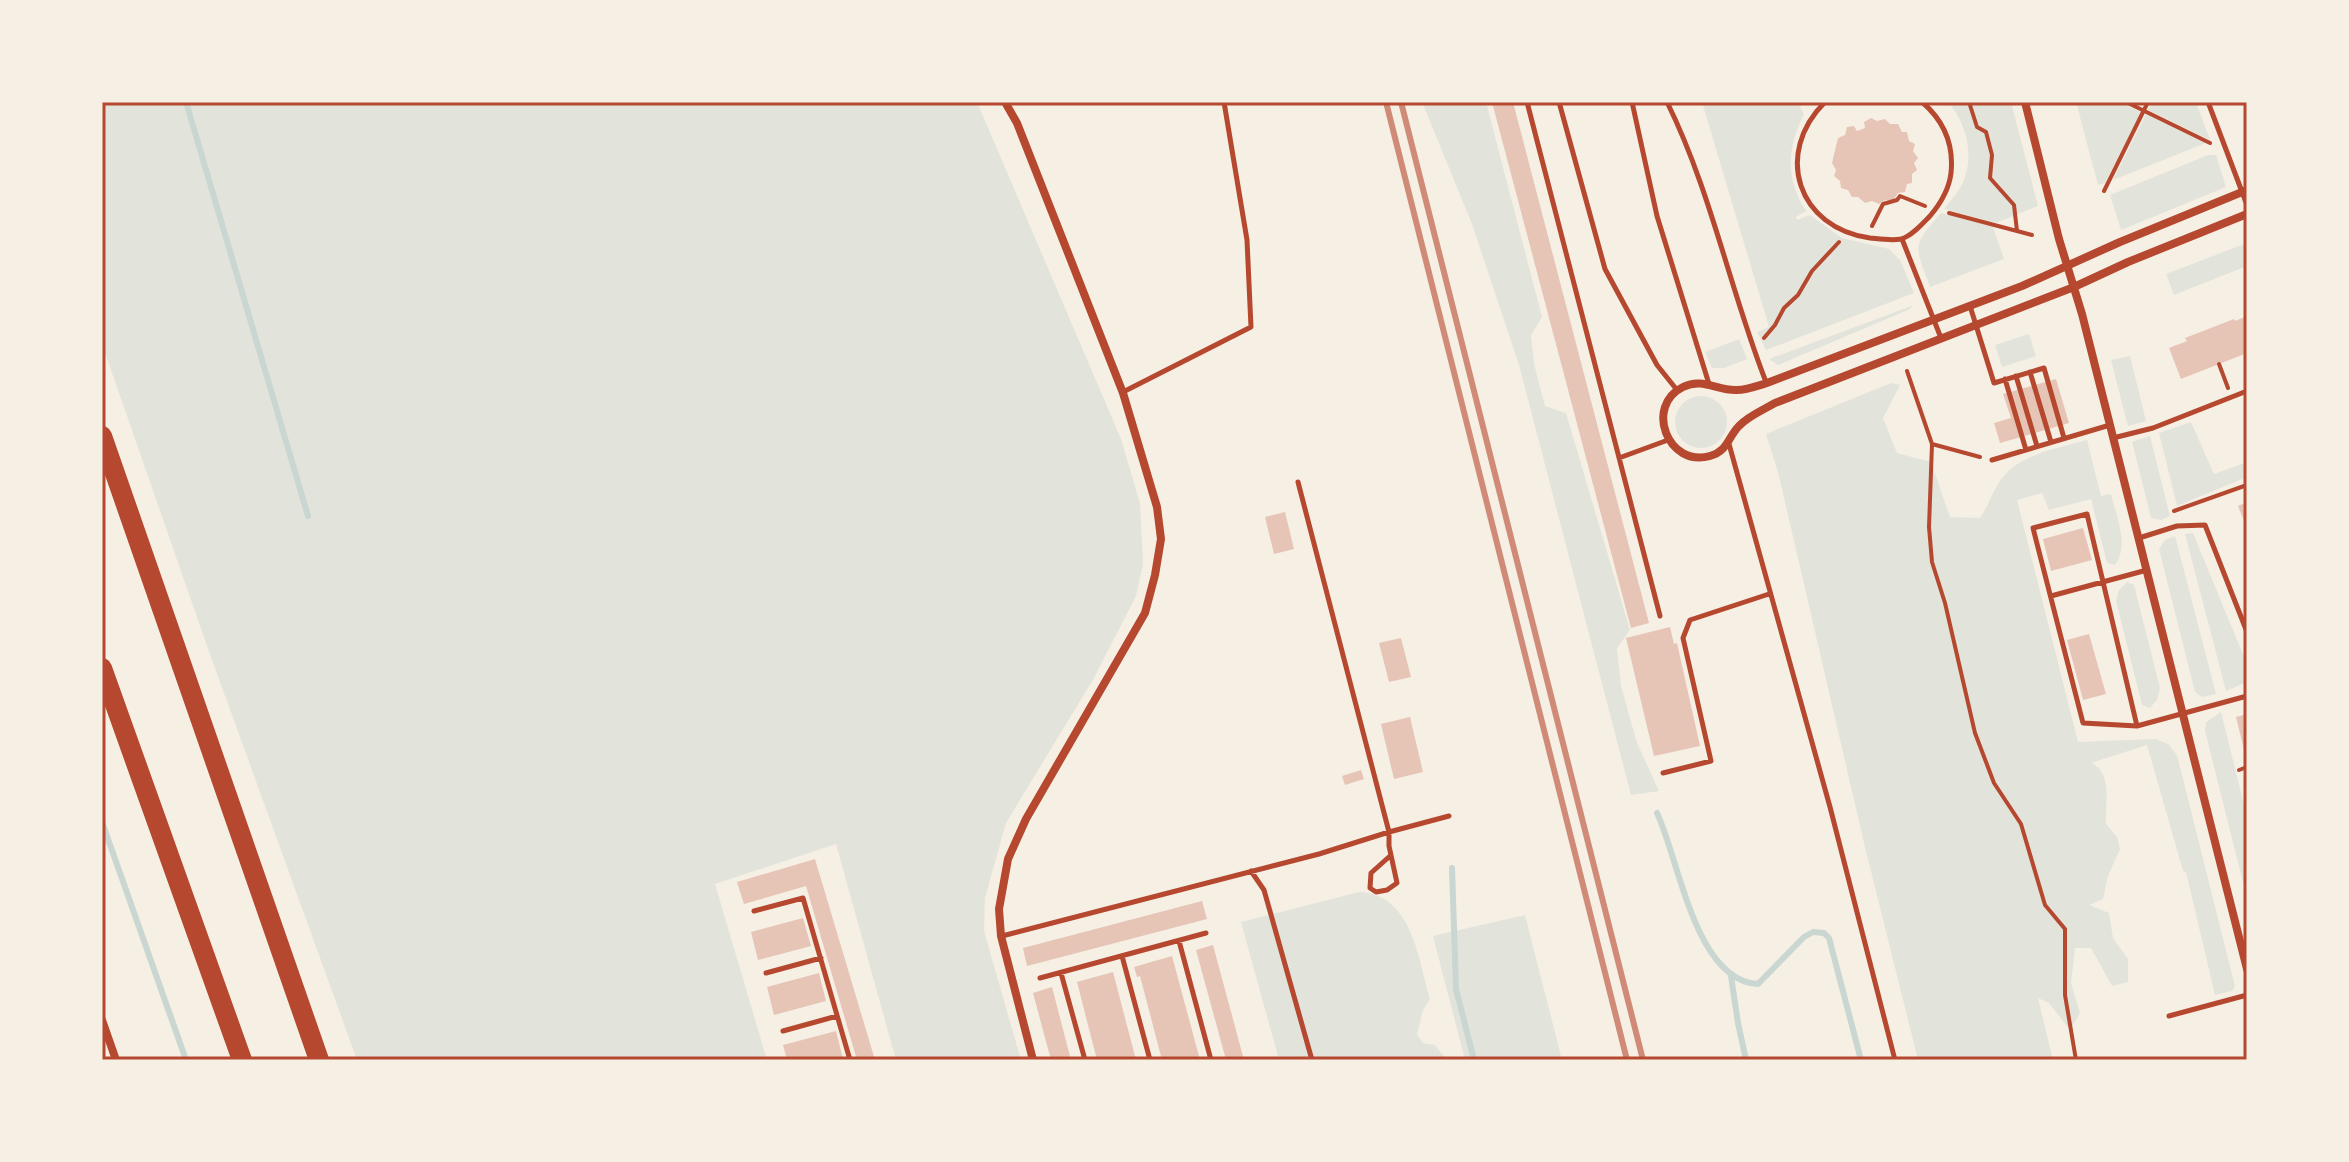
<svg xmlns="http://www.w3.org/2000/svg" width="2349" height="1162" viewBox="0 0 2349 1162" font-family="'DejaVu Sans',sans-serif">
  <style>
    .green { fill: #e2e4dc }
    .lines { fill: none; stroke-linecap: round; stroke-linejoin: round }
    .stream { stroke: #c9d6d2; stroke-width: 6 }
    .building { fill: #e6c5b7 }
    .path { stroke: #b5482f; stroke-width: 4 }
    .service { stroke: #b5482f; stroke-width: 5 }
    .minor { stroke: #b5482f; stroke-width: 8 }
    .motorway { stroke: #b5482f; stroke-width: 20 }
    .rail { stroke: #cf8b77; stroke-width: 6 }
    .neatline { fill: none; stroke: #b5482f; stroke-width: 3 }
  </style>
  <rect width="100%" height="100%" fill="#f6efe4"/>
  <!-- green -->
  <path class="green" d="M102 102H977L1121 439 1140 503 1143 564 1136 596 1094 678 1006 823 985 898 984 931 1021 1060H896L836 844 715 884 767 1060H357L207 646 102 344Z
    M1422 102H1486L1542 317 1531 335 1534 364 1545 406 1566 413 1630 630 1617 648 1621 686 1637 743 1659 791 1631 795 1519 365 1472 224Z
    M1702 102H1803L1800 107 1804 114C1787 149 1785 177 1806 211L1796 217 1797 220 1810 215 1842 238 1889 249 1900 260 1914 293 1766 350 1757 332 1769 327Z
    M1948 102H2011L2038 206 1996 223 1944 209C1950 201 1959 192 1963 182 1975 156 1966 122 1948 102Z
    M2076 102H2119L2141 112 2105 183 2098 185Z
    M2152 102H2196L2210 140 2148 110Z
    M2146 114 2206 143 2113 180Z
    M2208 155H2216L2226 187 2121 230 2110 195Z
    M1941 213 1993 227 2004 259 1930 287C1915 245 1911 247 1941 213Z
    M2247 243V266L2174 295 2166 274Z
    M1914 305 1908 310 1778 365 1769 359Z
    M2029 334 2036 356 2002 367 1995 345Z
    M1739 339 1747 359 1724 368H1712L1705 352Z
    M2130 356 2146 421 2128 426 2111 360Z
    M1891 383 1900 385 1883 418 1897 453 1931 462 1950 517 1980 518C1988 507 1991 495 1998 484 2016 454 2056 449 2087 440L2101 496 2111 494C2116 516 2130 545 2115 565L2107 563 2091 499 2049 510 2042 493 2017 500 2078 742 2156 739 2168 744 2177 755 2235 986 2232 991 2215 995 2186 872 2183 871 2147 745 2091 763C2113 772 2105 804 2106 824L2117 837 2120 849 2108 876 2103 899 2089 905 2109 913 2113 938 2128 959V982L2112 986 2091 948H2075L2071 983 2080 1013 2070 1030 2049 1003 2038 998 2053 1060H1918L1864 843 1778 472 1766 434Z
    M1675 422a26 26 0 1 1 52 0a26 26 0 1 1-52 0Z
    M2191 422 2214 474 2247 462V477L2177 506 2159 433Z
    M2150 436 2170 516 2161 520 2151 518 2132 442Z
    M2193 533 2247 664V682L2226 691 2185 534Z
    M2175 536 2216 694 2202 697 2195 692 2159 549 2165 540Z
    M2127 582 2134 585 2160 688 2157 700 2150 708 2142 705 2116 601 2119 590Z
    M2221 712 2247 817V898L2205 731 2206 722Z
    M1359 892C1412 894 1418 958 1430 999L1423 1010 1417 1034 1423 1043 1435 1045 1447 1060H1279L1241 922Z
    M1525 915 1562 1060H1465L1433 936Z"/>
  <g class="lines">
    <!-- stream -->
    <path class="stream" d="M186 102 308 516
      M1657 813C1679 859 1695 981 1758 984L1804 937 1813 932 1824 933 1829 938 1861 1060
      M102 822 186 1060
      M1452 868 1456 989 1474 1060
      M1731 976 1738 1023 1746 1060"/>
  </g>
  <!-- building -->
  <path class="building" d="M1492 102H1513L1649 623 1631 628Z
    M1871 118 1877 121 1885 119 1890 124H1898L1902 132H1907L1909 141 1915 144 1913 151 1918 158 1914 163 1917 170 1912 174V183L1907 184 1905 192 1898 193 1893 200H1885L1879 204 1872 201 1865 203 1858 197H1852L1848 190 1841 188 1840 181 1834 176 1836 170 1832 163 1838 138 1845 135 1847 127 1854 126 1857 131 1865 128 1864 122Z
    M2247 316V353L2181 379 2169 348 2187 341 2185 338 2234 319 2235 321Z
    M2056 379 2069 423 2000 443 1994 423 2011 418 2003 394Z
    M2247 502V528L2238 506Z
    M1285 512 1294 549 1274 554 1265 517Z
    M2083 528 2092 560 2051 571 2043 539Z
    M1670 627 1674 644 1677 643 1700 746 1654 756 1626 638Z
    M2089 634 2106 694 2083 700 2067 640Z
    M1401 638 1411 677 1389 682 1379 643Z
    M2247 714V758H2246L2236 717Z
    M1410 717 1423 772 1394 779 1381 724Z
    M1361 770 1364 779 1345 785 1342 776Z
    M815 859 875 1060H857L806 886 744 904 737 882Z
    M1202 901 1207 919 1027 966 1023 948Z
    M803 918 811 946 758 960 751 932Z
    M1213 945 1244 1060H1226L1196 950Z
    M1172 956 1200 1060H1162L1140 976 1137 977 1134 967Z
    M1113 972 1136 1060H1097L1077 982Z
    M819 973 826 1001 774 1015 767 987Z
    M1052 987 1071 1060H1051L1033 993Z
    M836 1031 843 1059 787 1060 783 1045Z"/>
  <g class="lines">
    <!-- path -->
    <path class="path" d="M1969 102 1977 127 1986 132 1992 155 1990 178 2014 205 2017 231
      M2126 102 2210 143
      M2104 191 2148 102
      M1949 213 2032 235
      M1872 226 1883 204 1897 200 1900 196 1925 206
      M1764 338 1775 325 1784 308 1798 295 1812 271 1839 242
      M2219 364 2228 388
      M1907 371 1932 444 1929 527 1932 562 1945 603 1975 733 1994 783 2021 824 2045 905 2065 929V995L2076 1060
      M1932 444 1980 457
      M2174 511 2247 485
      M2239 770 2247 767"/>
    <!-- service -->
    <path class="service" d="M1527 102 1660 616
      M1559 102 1605 269 1657 365 1677 390
      M1632 102 1657 216 1709 384
      M1667 102C1711 191 1730 290 1766 382
      M1825 102C1773 154 1798 228 1870 238 1880 239 1892 241 1901 239 1912 236 1922 224 1930 216 1941 203 1949 190 1951 173 1954 144 1943 120 1922 102
      M2208 102 2247 205
      M1902 239 1941 338
      M1970 306 1994 383 2044 368 2064 438
      M2030 372 2051 442
      M2016 376 2037 446
      M2005 379 2026 450
      M1123 392 1251 327 1247 240 1224 102
      M2113 438 2153 428 2247 391
      M1729 444 1830 807 1895 1060
      M1619 458 1668 440
      M1992 460 2110 425
      M1298 482 1389 832V846L1397 883 1387 890 1376 892 1370 888 1371 873 1390 856
      M2139 538 2177 526 2205 525 2247 632
      M2051 596 2147 570
      M2137 726 2087 514 2033 528 2083 723 2137 726 2247 696
      M1663 773 1711 761 1683 638 1690 620 1769 594
      M1251 871 1264 890 1312 1060
      M754 911 803 898 850 1060
      M1002 936 1319 854 1389 832 1449 816
      M1179 941 1211 1060
      M1122 956 1150 1060
      M766 973 821 958
      M1061 973 1085 1060
      M1040 978 1206 933
      M2169 1016 2247 995
      M783 1031 837 1016"/>
    <!-- minor -->
    <path class="minor" d="M1005 102 1017 123 1123 393 1157 507 1161 539 1155 575 1145 613 1026 819 1008 859 999 909 1001 936 1033 1060
      M2025 102 2059 239 2082 314 2247 969
      M2247 190 2120 242 2022 286 1767 383C1757 386 1746 390 1737 390 1717 391 1703 377 1683 387 1644 406 1668 468 1710 456 1728 451 1728 437 1739 426 1748 416 1763 410 1775 403L2074 287 2128 262 2247 214
      M102 1020 116 1060"/>
    <!-- motorway -->
    <path class="motorway" d="M102 436 319 1060
      M102 668 242 1060"/>
    <!-- rail -->
    <path class="rail" d="M1386 102 1627 1060
      M1401 102 1643 1060"/>
  </g>
  <!-- border -->
  <rect width="2349" height="1162" fill="none" stroke="#f6efe4" stroke-width="208"/>
  <rect x="104" y="104" width="2141" height="954" class="neatline"/>
</svg>
